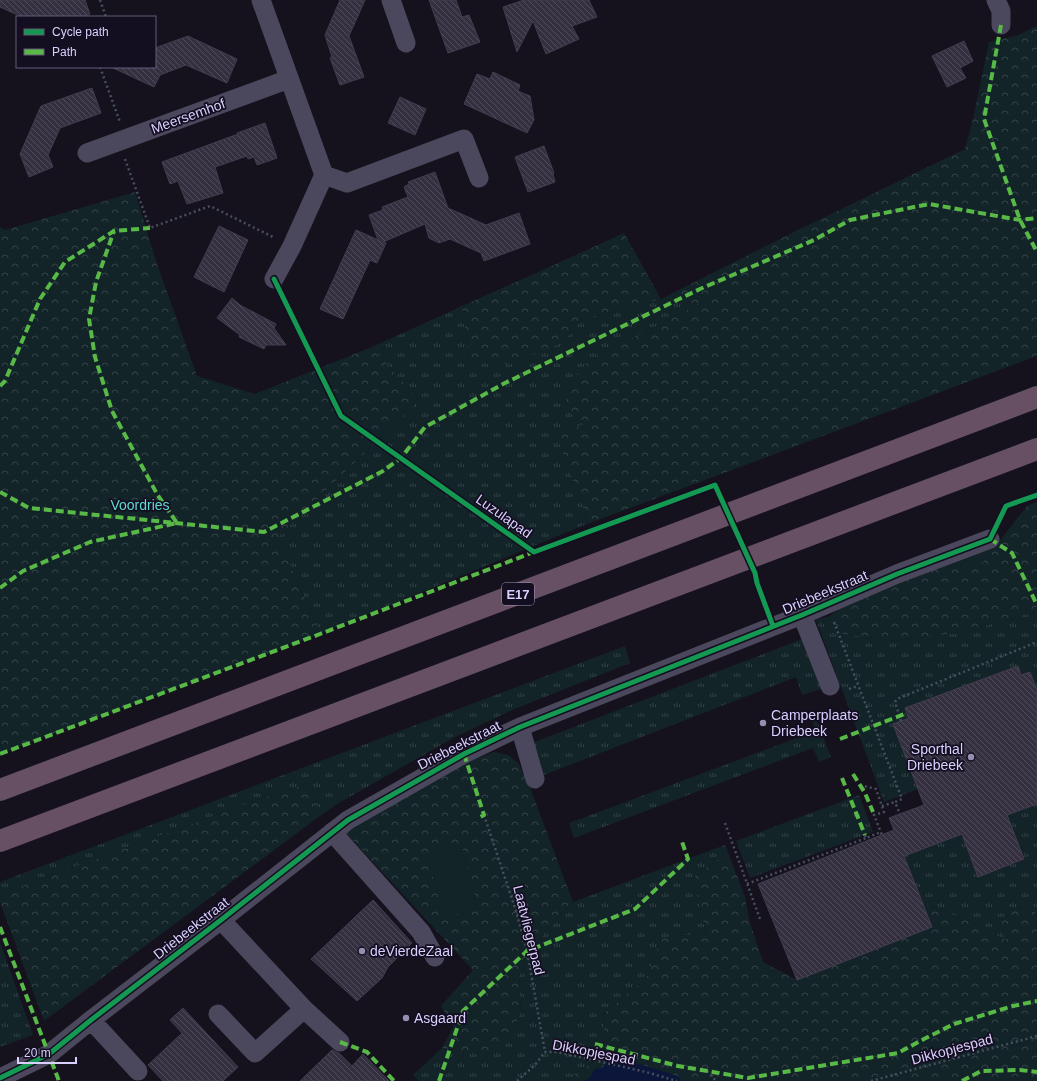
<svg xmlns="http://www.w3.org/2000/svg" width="1037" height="1081" viewBox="0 0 1037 1081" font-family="Helvetica,sans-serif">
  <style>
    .grass { fill: url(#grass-tufts) }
    .forest { fill: url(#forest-crowns) }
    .pitch { fill: #122428 }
    .water { fill: #0c163a }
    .building { fill: url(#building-back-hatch); stroke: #433c50 }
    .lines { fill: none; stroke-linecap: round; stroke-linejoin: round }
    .path { stroke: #474f5e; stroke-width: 2.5; stroke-dasharray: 2 3; stroke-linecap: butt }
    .minor { stroke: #4b475d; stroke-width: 19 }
    .highway { stroke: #675064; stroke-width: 22 }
    .quiet { stroke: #58b947; stroke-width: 4; stroke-dasharray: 8 4; stroke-linecap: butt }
    .cycleway-casing { stroke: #140e21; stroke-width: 8 }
    .cycleway { stroke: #139951; stroke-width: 5 }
    .poi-dot { fill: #968daf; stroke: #140e21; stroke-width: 1.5 }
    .labels { text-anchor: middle; stroke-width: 3.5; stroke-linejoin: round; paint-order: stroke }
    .shield { fill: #140e21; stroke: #9f95bb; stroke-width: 1 }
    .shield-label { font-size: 13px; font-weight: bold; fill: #dbcffd }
    .street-label { font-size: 14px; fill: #dbcffd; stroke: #140e21 }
    .park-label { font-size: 14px; fill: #5edace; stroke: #140e21 }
    .poi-label { font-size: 14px; fill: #dbcffd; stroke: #140e21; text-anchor: start }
  </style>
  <defs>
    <pattern id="grass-tufts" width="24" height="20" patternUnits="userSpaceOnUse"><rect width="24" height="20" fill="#122428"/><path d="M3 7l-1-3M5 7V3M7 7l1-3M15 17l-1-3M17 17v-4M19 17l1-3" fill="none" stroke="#344348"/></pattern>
    <pattern id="forest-crowns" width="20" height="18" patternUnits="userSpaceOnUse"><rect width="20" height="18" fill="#122428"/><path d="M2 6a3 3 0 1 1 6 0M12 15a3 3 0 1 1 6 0" fill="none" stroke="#344348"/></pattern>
    <pattern id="building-back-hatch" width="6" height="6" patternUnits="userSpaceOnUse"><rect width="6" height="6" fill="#34303f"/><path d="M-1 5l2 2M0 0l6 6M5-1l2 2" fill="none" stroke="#514d5c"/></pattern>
  </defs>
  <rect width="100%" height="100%" fill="#15121d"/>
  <!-- grass -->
  <path class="grass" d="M661 299 700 304 590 360 591 421 584 510 587 524 320 634 278 537 419 400 372 347 462 306 469 357 564 342 579 320Z
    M1037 612V690L1030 672 1021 675 1017 666 906 708 909 718 893 724 918 789 884 802 816 620 830 616 835 628 843 634 895 641 956 633Z
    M802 639 821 689 802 695 796 677 544 775 532 743Z
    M625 646 630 663 512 710 455 737 337 804 320 816 310 783 260 799 0 894V882Z
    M814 714 831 757 819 762 813 748 574 838 569 823 816 731 810 715Z
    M859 795 873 832 750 878 736 841Z
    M1037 804V914C1031 909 1027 907 1019 907L1003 919 1002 931 1008 942 976 923 922 903 904 856 979 828 984 841 967 848 978 877 1024 860 1013 831 986 823Z
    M725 845 728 852 693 878 706 933 662 938 646 979 603 1014 605 1054 564 1081H419L413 1075 442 1048 479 1054 521 1012 519 976 546 930 573 902Z
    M0 942 33 1035 0 1047Z"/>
  <!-- forest -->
  <path class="forest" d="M1037 26V356L587 524 584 510 556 435 590 422 574 420 563 391 589 360 699 304 661 299 579 320 564 342 510 364 469 357 462 306 545 269 624 233 661 299 794 232 965 149 973 119 989 42 1018 35Z
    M135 192 157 264 197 376 255 394 372 347 419 400 278 537 320 634 0 754V227L5 230Z
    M1037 502V612L956 633 895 641 843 634 835 628 830 616 844 604 995 547 1027 506Z
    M494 752 508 755 518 763 528 782 573 902 546 930 519 976 521 1012 508 1042 479 1054 442 1048 453 1027 441 1006 473 970 345 832 468 762Z
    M310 783 320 816 44 1021 0 902V894L260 799Z
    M728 852 745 897 750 923 763 962 797 980 932 927 922 903 976 923 1007 941C1005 938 1002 934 1002 930 999 909 1022 900 1037 914V1081H564L605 1054 603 1014 646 979 662 938 706 933 693 878Z"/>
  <!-- pitch -->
  <path class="pitch" d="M980 550 984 562 959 571 955 559Z
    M461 843 478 908 444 918 426 853Z"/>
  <!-- water -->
  <path class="water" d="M609 1059 643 1065 678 1076 681 1081H582L589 1079 595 1069 602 1068Z"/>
  <!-- building -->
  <path class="building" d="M0 0H85L90 14 82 17H22L0 7Z
    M340 0H365L349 36 364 77 340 85 330 58 332 57 325 35Z
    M429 0H456L462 17 469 15 480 42 448 53Z
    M524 0H589L597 17 572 26 579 39 546 54 533 21 517 52 503 7Z
    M188 36 237 59 227 83 186 65 160 75 154 87 111 67H155V48Z
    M964 41 973 61 960 68 966 78 947 87 932 56Z
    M493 72 520 85 518 91 530 96 534 120 527 133 464 104 477 74 490 79Z
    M92 88 101 113 60 128 48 155 53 167 29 177 20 154 41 106Z
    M400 97 426 109 415 135 388 123Z
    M265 123 277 158 257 165 254 157 248 159 247 156 215 167 223 193 187 204 178 181 170 184 162 162 238 134 237 133Z
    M544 146 554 173 553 174 555 182 528 192 515 157Z
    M435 172 448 208 486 225 519 213 530 244 484 261 481 253 450 239 439 243 429 238 425 224 383 242 386 243 377 263 370 260 343 319 320 309 356 230 378 240 369 215 383 210 382 207 408 197 404 187 409 184 408 182Z
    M219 226 248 240 224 292 194 277Z
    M232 298 240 305 276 324 274 328 286 345H266L264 349 239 337 240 335 217 318Z
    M1018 666 1021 675 1030 672 1037 690V804L1007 815 1024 859 978 877 962 834 904 856 932 927 797 980 758 884 894 830 889 818 924 805 893 724 909 718 905 708Z
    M373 900 412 943 388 967 382 978 357 1001 311 959Z
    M183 1008 238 1067 223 1081H163L148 1065 182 1033 170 1020Z
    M332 1050 339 1053 352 1066 363 1054 389 1081H300Z"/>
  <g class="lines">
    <!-- path -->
    <path class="path" d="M100 0 106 17
      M100 67 120 122
      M125 159 150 228 210 206 275 238
      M834 622 902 799 895 802 900 814
      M849 689 858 686
      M901 721 895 702 897 699 1037 642
      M860 785 876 789 884 812 874 815 882 835
      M882 806 895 802
      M484 815 516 911 527 951 545 1052
      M725 823 760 919
      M865 835 866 838 881 832
      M747 884 866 838
      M707 1071 716 1081
      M517 1081 535 1065 545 1052H557L646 1072 677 1081
      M871 1081 1037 1036"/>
    <!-- minor -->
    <path class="minor" d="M261 0 324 175 292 246 274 279
      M391 0 406 43
      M996 0 1001 11V25
      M87 153 289 79
      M324 175 347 183 464 139 479 178
      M802 615 830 686
      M520 727 535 779
      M332 832 421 932 435 957
      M221 920 304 1009 340 1042
      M218 1014 255 1053 304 1009
      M91 1020 138 1071
      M0 1078 49 1054 91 1020 221 920 348 820 464 754 520 727 802 615 897 574 990 539"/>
    <!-- highway -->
    <path class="highway" d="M0 790 1037 397
      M0 841 1037 449"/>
    <!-- quiet -->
    <path class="quiet" d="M1001 25 984 119 1020 220 1037 252
      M0 386 5 381 40 299 65 262 114 231 150 228
      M0 492 29 508 264 532 383 471 401 458 425 427 505 383 700 289 814 240 850 220 929 204 1020 220 1037 218
      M990 539 1012 553 1037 605
      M0 588 23 571 90 542 177 523 157 494 112 411 95 357 89 319 96 282 114 231
      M840 739 907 713
      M0 754 320 634 534 552
      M464 754 484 815 480 817
      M853 774 865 793 873 812
      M842 778 865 835
      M0 927 59 1081
      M340 1042 367 1052 394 1081
      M595 1044 678 1066 748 1078 898 1053 924 1039 954 1024 1013 1006 1037 1001
      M439 1081 463 1011 527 951 635 909 688 859 681 839
      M962 1081 981 1071 1020 1070 1037 1072"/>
    <!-- cycleway casing -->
    <g class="cycleway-casing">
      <path id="cycleway" d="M274 279 341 416 534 552 715 485 755 573 757 583 773 626
        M0 1078 49 1054 91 1020 221 920 348 820 464 754 520 727 802 615 897 574 990 539 1006 506 1037 495"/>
    </g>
    <!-- cycleway -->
    <use href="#cycleway" class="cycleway"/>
  </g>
  <!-- markers -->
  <g class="poi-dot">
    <circle cx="763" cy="723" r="4"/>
    <circle cx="971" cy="757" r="4"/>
    <circle cx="362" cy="951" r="4"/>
    <circle cx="406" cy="1018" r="4"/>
  </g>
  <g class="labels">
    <!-- shield labels -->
    <rect class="shield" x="502" y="583" width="32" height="22" rx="3"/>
    <g class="shield-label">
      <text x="518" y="599">E17</text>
    </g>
    <!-- street labels -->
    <g class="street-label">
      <text transform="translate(188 116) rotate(-20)" y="5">Meersemhof</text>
      <text transform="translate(504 516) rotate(35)" y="5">Luzulapad</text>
      <text transform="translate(825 592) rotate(-23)" y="5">Driebeekstraat</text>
      <text transform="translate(459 745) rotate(-27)" y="5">Driebeekstraat</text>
      <text transform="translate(191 928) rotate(-38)" y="5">Driebeekstraat</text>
      <text transform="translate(529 930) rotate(76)" y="5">Laatvliegerpad</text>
      <text transform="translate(952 1049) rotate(-15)" y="5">Dikkopjespad</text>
      <text transform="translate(594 1052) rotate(11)" y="5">Dikkopjespad</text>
    </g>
    <!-- park labels -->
    <g class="park-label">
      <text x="140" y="510">Voordries</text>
    </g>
    <!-- poi labels -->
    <g class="poi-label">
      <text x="771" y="720">Camperplaats<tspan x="771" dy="16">Driebeek</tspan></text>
      <text x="963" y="754" text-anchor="end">Sporthal<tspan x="963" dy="16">Driebeek</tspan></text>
      <text x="370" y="956">deVierdeZaal</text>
      <text x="414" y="1023">Asgaard</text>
    </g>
  </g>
  <!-- legend -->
  <rect x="16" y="16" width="140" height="52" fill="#140e21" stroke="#645b79"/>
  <rect x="24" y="29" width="20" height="6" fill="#139951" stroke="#645b79"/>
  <text x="52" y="36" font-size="12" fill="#dbcffd">Cycle path</text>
  <rect x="24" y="49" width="20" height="6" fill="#58b947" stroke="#645b79"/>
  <text x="52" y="56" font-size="12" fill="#dbcffd">Path</text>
  <!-- scale -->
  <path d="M18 1057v6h58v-6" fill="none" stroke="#dbcffd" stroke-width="2"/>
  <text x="24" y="1057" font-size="12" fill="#dbcffd" stroke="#140e21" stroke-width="3" paint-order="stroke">20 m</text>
</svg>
